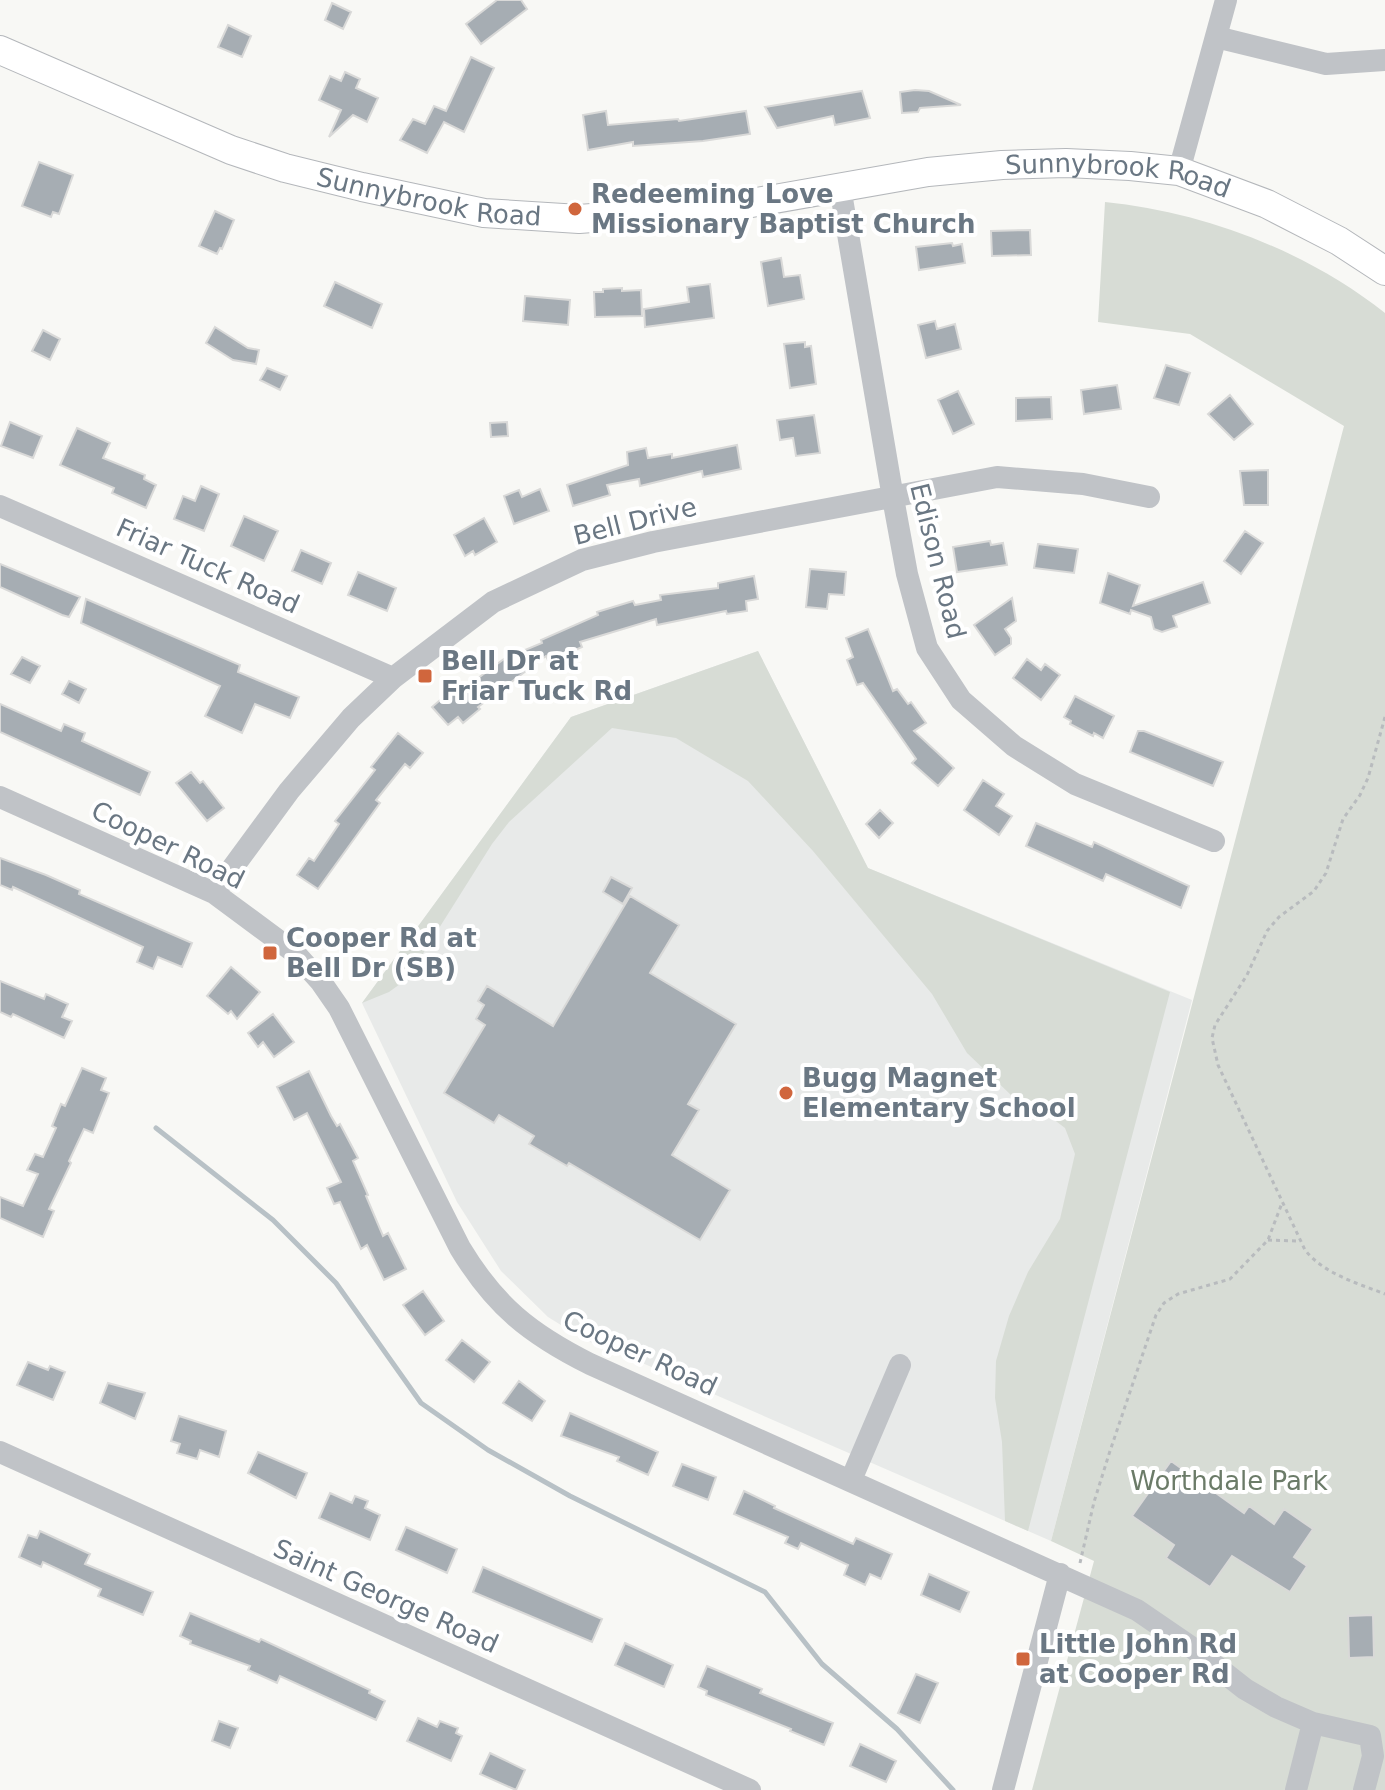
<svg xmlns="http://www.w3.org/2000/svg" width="1385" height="1790" viewBox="0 0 1385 1790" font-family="'DejaVu Sans',sans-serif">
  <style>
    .built { fill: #e8eae9 }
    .green { fill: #d7dcd5 }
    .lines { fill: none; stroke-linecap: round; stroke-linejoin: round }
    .stream { stroke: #b8c1c6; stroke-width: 5 }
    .building { fill: #a6adb3; stroke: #d9d9d8; stroke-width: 2 }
    .major-casing { stroke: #b4b7bb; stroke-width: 30 }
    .path { stroke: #b8bbbe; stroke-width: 3; stroke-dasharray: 4 4; stroke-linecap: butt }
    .minor { stroke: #c0c3c7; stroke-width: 22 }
    .major { stroke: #fff; stroke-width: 28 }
    .poi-dot { fill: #d0663d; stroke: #fff; stroke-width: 3 }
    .labels { text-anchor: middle; stroke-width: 8; stroke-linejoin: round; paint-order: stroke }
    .street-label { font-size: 26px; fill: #6a7783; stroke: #fff }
    .poi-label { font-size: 26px; font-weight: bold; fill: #6a7783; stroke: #fff; text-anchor: start }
    .park-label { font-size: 26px; fill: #6b7b68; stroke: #fff }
  </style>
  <rect width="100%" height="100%" fill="#f8f8f5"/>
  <!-- built -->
  <path class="built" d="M758 651 868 868 1192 1000 1051 1541 640 1362 585 1340 548 1317 501 1271 457 1202 362 1003 571 717Z"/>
  <!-- green -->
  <path class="green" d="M1105 202C1204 212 1307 251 1385 313V1790H1032L1094 1561 1051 1541 1344 426 1190 334 1098 322Z
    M758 651 868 868 1170 992 1028 1531 1005 1521 1002 1442 995 1398 996 1361 1009 1316 1028 1272 1060 1219 1075 1154 1065 1128 1036 1106 1011 1095 967 1053 932 994 813 851 748 781 676 738 612 728 509 822 492 844 407 979 389 992 362 1003 571 717Z"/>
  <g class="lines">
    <!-- stream -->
    <path class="stream" d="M156 1128 273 1220 336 1283 421 1403 488 1450 570 1496 765 1592 822 1664 897 1729 953 1790"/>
  </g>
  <!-- building -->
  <path class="building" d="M497 0H521L527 9 481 44 466 24Z
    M332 3 351 12 343 29 325 20Z
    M228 25 251 36 242 57 218 47Z
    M471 57 494 68 464 132 444 122 427 153 400 140 413 119 425 124 434 106 446 111Z
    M345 72 360 79 356 88 378 98 367 122 353 115 329 137 341 110 319 100 330 76 341 81Z
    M915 90 929 91 961 105 920 108 918 112 902 113 900 92Z
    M862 91 870 118 835 125 833 116 777 128 765 107Z
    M606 111 608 125 678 119 679 121 746 111 750 134 703 141 633 146V142L588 150 583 115Z
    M39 162 73 175 59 214 53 212 51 217 22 206Z
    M215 211 234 220 222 249 220 248 217 254 199 246Z
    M1030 230 1031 255 992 256 991 231Z
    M952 243 953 246 962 244 965 263 919 270 916 247Z
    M781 258 784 277 800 275 804 299 768 306 761 262Z
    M335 282 382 304 372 328 324 306Z
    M710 284 714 318 645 327 644 309 689 302 687 287Z
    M622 288V291L641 290 642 316 595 317 594 292H603V289Z
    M525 296 570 300 568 325 523 321Z
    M935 321 937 329 955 324 961 349 926 358 918 325Z
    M215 327 248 348 259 350 256 364 233 360 206 343Z
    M43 330 60 339 50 360 32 351Z
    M805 342V347L811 346 816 384 790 388 784 344Z
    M1166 365 1190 373 1179 405 1154 398Z
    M267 368 287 376 280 390 260 380Z
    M1117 385 1121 409 1084 414 1081 390Z
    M958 391 974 424 953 434 938 400Z
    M1230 395 1253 424 1234 440 1208 414Z
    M1051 397 1052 419 1016 421V398Z
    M814 415 820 453 796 456 793 438 780 440 777 420Z
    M10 422 42 436 33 458 1 446Z
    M507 422 508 436 491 437 490 423Z
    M77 428 110 443 103 458 145 475 144 479 156 485 146 508 112 493 114 488 60 465Z
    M737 445 741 469 703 477 702 471 640 486 639 479 607 485 610 495 573 506 567 485 628 465 627 452 646 448 648 458 672 454V458Z
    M1268 470V505H1244L1240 471Z
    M201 486 219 494 204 531 174 519 183 496 195 501Z
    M540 489 549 511 514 524 504 496 519 490 522 497Z
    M244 516 278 531 264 561 231 546Z
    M484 518 497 542 475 555 473 551 465 556 454 535Z
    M1245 531 1263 543 1241 574 1224 561Z
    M990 541 991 545 1003 543 1007 565 957 572 953 547Z
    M1038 544 1078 549 1074 573 1034 568Z
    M301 550 331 563 322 584 292 571Z
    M0 564 51 585 80 597 69 617 62 615 0 587Z
    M810 569 846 572 844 595 829 594 827 609 806 607Z
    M358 572 396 588 387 611 348 595Z
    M1108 573 1140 585 1133 606 1203 582 1210 603 1173 616 1177 627 1162 632 1154 629 1151 617 1131 610 1130 614 1100 603Z
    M754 576 758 599 746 601 747 611 727 614 726 611 657 625 656 619 580 642 582 647 549 662 546 656 478 707 480 709 463 723 458 717 448 725 432 707 461 682 466 687 516 650 518 653 542 643 541 640 598 615 597 612 633 601 635 605 661 600 660 595 718 588V583Z
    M1012 598 1016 621 1005 629 1011 638V644L995 655 974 625Z
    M86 599 240 665 238 672 299 697 290 718 255 704 242 733 205 716 220 686 81 623Z
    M868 629 893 691 897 689 908 704 911 702 926 723 914 731 954 768 938 786 912 763 916 759 863 683 857 685 847 660 853 657 846 638Z
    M22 657 40 666 30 683 11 674Z
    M1027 659 1041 670 1045 664 1060 675 1041 700 1013 678Z
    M69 681 86 689 79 703 62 694Z
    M1075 696 1114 716 1103 738 1094 733 1093 736 1070 724 1071 721 1064 717Z
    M0 704 61 731 64 724 85 733 82 741 150 772 140 795 0 732Z
    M1138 731H1144L1223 762 1213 786 1130 752Z
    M398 733 423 753 410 768 405 764 376 800 380 803 318 889 297 875 309 858 314 861 339 824 335 821 375 770 371 767Z
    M191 772 200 783 203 781 224 808 207 821 176 783Z
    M983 780 1004 794 996 806 1012 816 999 835 964 810Z
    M880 810 893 823 879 838 866 824Z
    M1036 823 1092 847 1094 842 1189 886 1181 908 1106 874 1103 881 1026 846Z
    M0 858 46 875 80 890 79 894 192 943 182 967 158 957 153 969 137 962 143 947 13 887 12 890 0 885Z
    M611 877 632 888 623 904 603 892Z
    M630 896 679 925 650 973 736 1024 688 1104 699 1110 672 1155 730 1190 700 1240 569 1163 567 1166 529 1144 534 1136 499 1115 494 1123 444 1093 485 1025 476 1019 484 1005 478 1001 487 986 553 1026Z
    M231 967 260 992 237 1019 231 1011 228 1014 207 996Z
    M0 981 44 999 46 994 68 1004 62 1017 72 1021 64 1038 13 1014 11 1017 0 1012Z
    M273 1014 294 1042 274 1057 263 1042 258 1047 248 1033Z
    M82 1068 106 1078 101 1090 109 1093 93 1133 84 1129 69 1161 71 1163 49 1209 54 1211 43 1237 0 1218V1197L23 1206 38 1174 27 1170 35 1154 43 1157 56 1128 52 1126 61 1104 65 1106Z
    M309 1071 331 1116 337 1126 340 1124 358 1158 353 1161 368 1195 366 1196 383 1236 388 1233 406 1269 384 1280 367 1245 361 1249 340 1202 334 1204 327 1188 341 1182 307 1113 294 1120 277 1087Z
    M423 1291 444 1321 425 1335 403 1305Z
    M462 1340 490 1362 474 1382 446 1360Z
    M28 1362 48 1370 50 1366 65 1372 53 1400 17 1385Z
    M519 1381 545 1401 532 1421 503 1403Z
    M108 1383 145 1393 135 1419 100 1403Z
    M570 1413 658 1452 648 1475 617 1461 619 1457 561 1436Z
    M179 1416 226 1431 219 1457 200 1450 197 1459 177 1453 180 1444 171 1441Z
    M258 1452 307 1473 296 1498 248 1473Z
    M1171 1461 1244 1513 1249 1506 1274 1524 1284 1509 1313 1529 1294 1557 1307 1566 1290 1592 1232 1556 1210 1587 1166 1558 1174 1545 1132 1516Z
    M682 1464 716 1477 708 1500 673 1486Z
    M744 1491 775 1506 774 1508 853 1544 856 1538 892 1554 881 1579 870 1574 865 1585 844 1575 848 1565 801 1543 798 1549 785 1543 788 1537 734 1514Z
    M330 1493 352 1503 355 1496 368 1501 365 1508 380 1515 370 1540 319 1518Z
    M406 1527 457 1549 447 1573 396 1550Z
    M40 1531 90 1554 85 1564 153 1592 143 1615 98 1596 101 1589 43 1562 41 1567 19 1557 28 1535 37 1538Z
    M483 1567 602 1619 592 1642 473 1592Z
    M929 1574 969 1592 960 1612 921 1595Z
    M190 1613 259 1642 261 1639 370 1690 369 1693 385 1701 376 1720 280 1676 277 1683 248 1670 250 1666 190 1644 191 1641 180 1636Z
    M1373 1615 1374 1657 1349 1658 1348 1616Z
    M625 1643 673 1665 664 1687 615 1665Z
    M707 1666 762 1689 760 1693 833 1723 824 1745 790 1731 791 1729 706 1695 707 1691 698 1687Z
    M916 1674 938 1683 920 1723 898 1713Z
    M418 1718 437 1727 440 1721 458 1728 456 1733 462 1736 451 1761 407 1741Z
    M219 1721 238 1728 230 1748 212 1741Z
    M860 1744 896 1761 886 1782 850 1766Z
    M490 1753 525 1770 516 1790 480 1774Z"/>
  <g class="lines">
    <!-- major casing -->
    <g class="major-casing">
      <g id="major">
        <path id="s1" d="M0 50 231 150 285 168 362 187 484 213 579 219 723 208 928 172 1002 165 1066 163 1130 166 1179 171 1267 204 1339 241 1385 271"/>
      </g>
    </g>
    <!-- path -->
    <path class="path" d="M1385 717 1368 778 1360 795 1343 819 1326 873 1314 891 1279 917 1267 931 1247 975 1215 1025 1212 1038 1218 1065 1305 1250C1324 1274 1357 1283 1385 1294
      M1268 1240 1299 1241
      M1080 1563 1094 1502 1110 1451 1156 1315 1164 1303 1178 1294 1230 1279 1268 1240 1282 1203"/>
    <!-- minor -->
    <path class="minor" d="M1216 37 1326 64 1385 60
      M1179 171 1226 0
      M840 187 893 498 907 574 927 648 961 700 1014 746 1075 784 1214 841
      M0 506 393 678
      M0 797 214 893 294 952 321 982 339 1008 460 1248C495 1306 530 1334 590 1364L1137 1610 1194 1649 1245 1689 1276 1707 1313 1723 1370 1736 1373 1756 1364 1790
      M214 893 289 791 351 718 393 678 493 602 582 560 653 542 997 477 1083 484 1149 497
      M0 1452 750 1790
      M851 1480 900 1365
      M1003 1790 1060 1574
      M1296 1790 1313 1723"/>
    <!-- major -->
    <use href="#major" class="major"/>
  </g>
  <!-- markers -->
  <g class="poi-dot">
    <circle cx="575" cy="209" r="8"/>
    <rect x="417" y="668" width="16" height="16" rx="4"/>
    <rect x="262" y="945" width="16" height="16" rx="4"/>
    <circle cx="786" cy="1093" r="8"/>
    <rect x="1015" y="1651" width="16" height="16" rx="4"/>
  </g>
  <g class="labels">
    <!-- street labels -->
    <g class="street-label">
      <text dy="9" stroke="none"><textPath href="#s1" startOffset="1152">Sunnybrook Road</textPath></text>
      <text dy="9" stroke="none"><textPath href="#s1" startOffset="456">Sunnybrook Road</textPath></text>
      <text transform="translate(635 521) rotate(-14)" y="9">Bell Drive</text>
      <text transform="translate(938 561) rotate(76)" y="9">Edison Road</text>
      <text transform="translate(208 566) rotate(24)" y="9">Friar Tuck Road</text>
      <text transform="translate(168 845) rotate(26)" y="9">Cooper Road</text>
      <text transform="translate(640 1353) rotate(25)" y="9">Cooper Road</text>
      <text transform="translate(386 1596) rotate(24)" y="9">Saint George Road</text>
    </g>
    <!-- poi labels -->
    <g class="poi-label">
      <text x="591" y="203">Redeeming Love<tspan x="591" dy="30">Missionary Baptist Church</tspan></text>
      <text x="441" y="670">Bell Dr at<tspan x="441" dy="30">Friar Tuck Rd</tspan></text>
      <text x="286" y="947">Cooper Rd at<tspan x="286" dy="30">Bell Dr (SB)</tspan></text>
      <text x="802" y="1087">Bugg Magnet<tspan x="802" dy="30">Elementary School</tspan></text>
      <text x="1039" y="1653">Little John Rd<tspan x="1039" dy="30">at Cooper Rd</tspan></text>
    </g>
    <!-- park labels -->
    <g class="park-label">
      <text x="1229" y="1490">Worthdale Park</text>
    </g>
  </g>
</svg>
